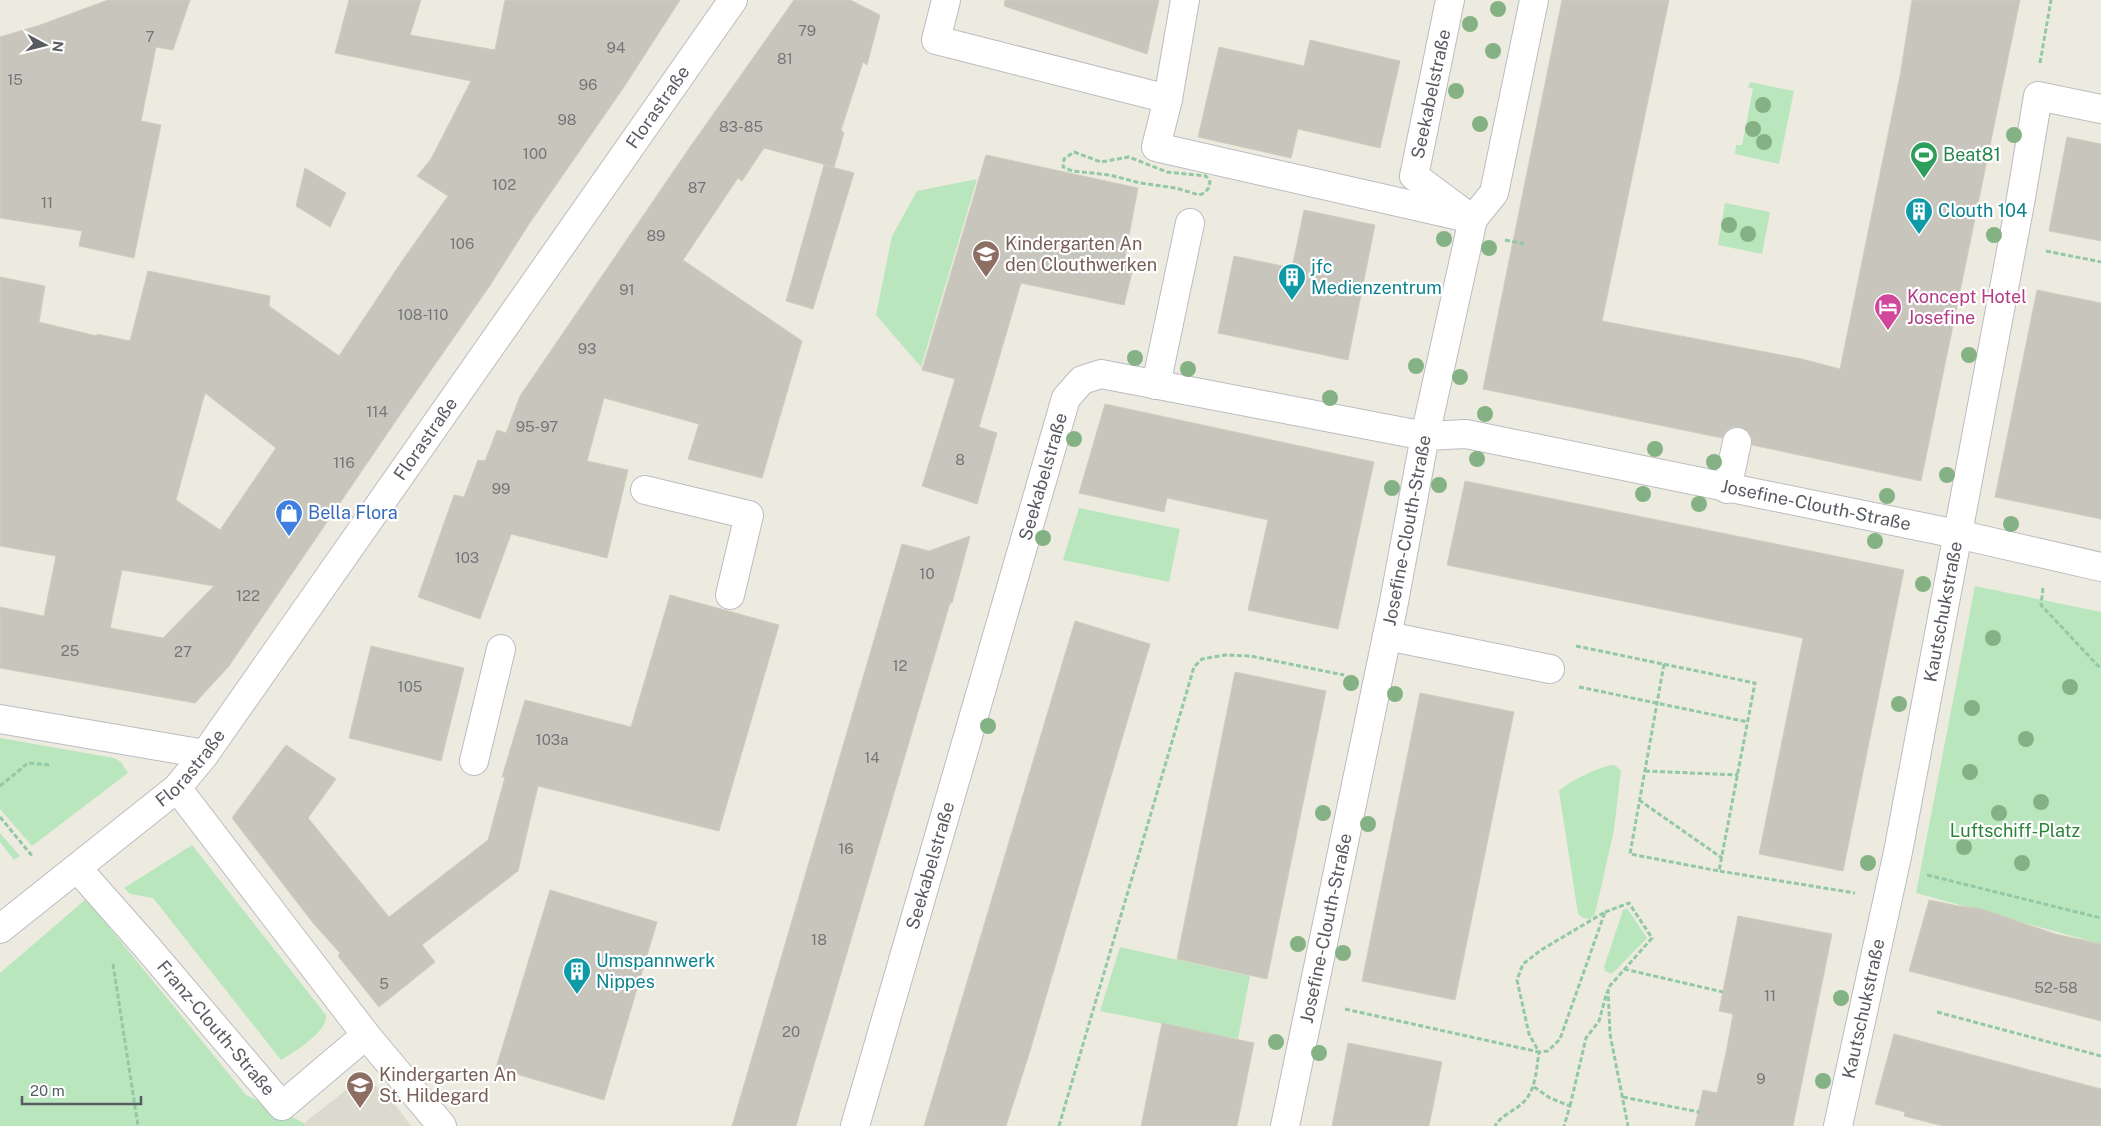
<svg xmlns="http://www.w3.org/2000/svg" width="2101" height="1126" viewBox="0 0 2101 1126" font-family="'Public Sans',sans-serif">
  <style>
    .education { fill: #dcdace }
    .green { fill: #bae6be }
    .building { fill: #c7c5bc; stroke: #d1cdbd; fill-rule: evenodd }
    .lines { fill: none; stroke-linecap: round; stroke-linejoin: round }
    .minor-casing { stroke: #babcc2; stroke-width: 30 }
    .path { stroke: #92c8a6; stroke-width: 3; stroke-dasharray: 5 2.5; stroke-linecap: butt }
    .minor { stroke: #fff; stroke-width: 28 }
    .tree { fill: #84b284 }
    .labels { text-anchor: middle; stroke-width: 4.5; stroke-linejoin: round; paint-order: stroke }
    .number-label { font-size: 15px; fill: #747678 }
    .street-label { font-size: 18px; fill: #585c62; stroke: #fff }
    .leisure-label { font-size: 18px; fill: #27864d; stroke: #fff; text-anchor: start }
    .culture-label { font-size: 18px; fill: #0d838f; stroke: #fff; text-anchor: start }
    .education-label { font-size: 18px; fill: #785e54; stroke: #fff; text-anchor: start }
    .hotel-label { font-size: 18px; fill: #b23c85; stroke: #fff; text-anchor: start }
    .shop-label { font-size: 18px; fill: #366cbe; stroke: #fff; text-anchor: start }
    .park-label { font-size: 18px; fill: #2e833a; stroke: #fff }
  </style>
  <rect width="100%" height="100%" fill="#edebdf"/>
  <!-- education -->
  <path class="education" d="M374 1085 387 1094 411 1126H305L304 1123 350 1087Z"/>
  <!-- green -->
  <path class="green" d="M1750 82 1794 91 1779 164 1735 154 1736 145H1742L1753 89 1748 87Z
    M977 179 921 367 876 315 892 236 917 191Z
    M1725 203 1770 212 1762 254 1718 245Z
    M1079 508 1180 529 1169 582 1063 560Z
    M1975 586 2101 612V944L1916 893Z
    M0 738 114 758 121 762 128 773 32 846 0 809Z
    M1614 765 1621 770 1614 830 1595 914 1590 919 1583 918 1578 914 1559 791C1570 781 1599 766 1614 765Z
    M0 833 20 856 14 860 0 842Z
    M192 845 326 1015C328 1032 294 1052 281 1060L153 898 130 894 124 888Z
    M86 899 246 1095 304 1123 305 1126H0V973Z
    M1627 908 1647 938 1612 974 1605 971 1604 967 1623 910Z
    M1120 947 1250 976 1238 1039 1100 1011Z"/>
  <!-- building -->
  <path class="building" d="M108 0H190L173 50 156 47 141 121 161 125 134 258 79 246 82 231 0 218V37L40 25Z
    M349 0H421L410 35 495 50 505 0H680L624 87 529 224 489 287 406 406 229 666 195 703 0 668V607L44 616 56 556 0 546V277L45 286 39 322 97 336V334L130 341 148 271 270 296 269 306 339 356 402 261 448 196 417 176 431 159 471 81 335 53ZM205 393 276 448 220 530 176 500ZM122 570 152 575 214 586 163 638 110 628Z
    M794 0H850L880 15 867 65 863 62 841 130 844 133 834 167 764 148 742 181 738 178 683 260 802 341 762 478 688 459 699 424 604 398 587 461 628 470 607 558 511 534 480 619 418 597 454 495 464 497 478 460 485 461 497 430 506 433 520 396 690 147Z
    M1005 0H1159L1147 54 1004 6Z
    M1562 0H1669L1602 321 1802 359 1840 369 1900 76 1912 0H2020L1921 481 1752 445V438L1748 431 1740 427H1733L1726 431 1722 438 1483 389Z
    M1310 40 1400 61 1380 148 1298 129 1291 158 1198 137 1219 47 1304 66Z
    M2067 137 2101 144V241L2049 231Z
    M986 155 1138 188 1124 262 1134 264 1124 305 1021 283 979 427 997 433 977 504 922 486 955 379 922 370Z
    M824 165 854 173 813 309 786 301Z
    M305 168 346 193 330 227 296 206Z
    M1304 210 1375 225 1348 360 1218 333 1234 256 1292 268Z
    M2037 290 2101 303V519L1995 497Z
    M1105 404 1374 462 1338 629 1248 610 1268 520 1167 498 1164 512 1079 493Z
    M1465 481 1904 570 1843 871 1759 854 1803 638 1447 565Z
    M970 536 952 603H950L796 1126H732L902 544 929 551Z
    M670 595 779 625 719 831 538 786 518 871 422 945 435 962 379 1007 338 956 340 953 313 923 232 818 286 745 336 779 308 818 389 917 488 840 505 777H502L525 700 631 727Z
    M1075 621 1150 644 1030 1051 1006 1126H924Z
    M371 646 464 668 441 761 349 738Z
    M1235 672 1326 691 1267 979 1177 959Z
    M1420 693 1514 712 1455 1000 1362 981Z
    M550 890 657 922 604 1100 496 1068Z
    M1929 900 1958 906 1982 909 2055 934 2101 944V1021L1909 971Z
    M1738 916 1832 934 1793 1126H1695L1703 1090 1717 1093 1726 1053 1733 1014 1719 1011Z
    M1162 1023 1254 1043 1237 1126H1141Z
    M1894 1034 2101 1089V1126H1943L1904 1116 1905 1112 1875 1104Z
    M1348 1043 1442 1062 1429 1126H1332Z"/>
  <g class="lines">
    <!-- minor casing -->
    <g class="minor-casing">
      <g id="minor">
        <path d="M946 0 936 40 1168 99 1156 147 1473 219"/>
        <path d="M1450 0 1414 176 1464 213"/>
        <path d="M1168 99 1185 0"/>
        <path d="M1156 385 1190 223"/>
        <path d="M1727 489 1737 442"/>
        <path d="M645 490 749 515 730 595"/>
        <path d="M1387 636 1550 669"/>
        <path d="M0 719 205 754"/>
        <path d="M474 761 501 649"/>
        <path id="s1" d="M77 868 146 946 282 1106 366 1035 177 788"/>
        <path id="s2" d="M0 929 177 788 205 754 733 0"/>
        <path d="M366 1035 442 1126"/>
        <path id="s3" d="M855 1126 1066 398 1082 380 1101 374 1425 436 1466 434 1957 534 2101 567"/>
        <path id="s4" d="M1285 1126 1393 607 1425 436 1473 219 1494 193 1534 0"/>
        <path id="s5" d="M1838 1126 1898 852 2021 198 2038 96 2101 109"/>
      </g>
    </g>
    <!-- path -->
    <path class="path" d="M2040 63 2051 0
      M1074 152 1101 162 1129 157 1167 172 1206 176 1210 182 1208 189 1204 193 1199 195 1176 188 1140 183 1110 175 1072 171 1063 167 1064 159Z
      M1505 240 1524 244
      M2046 251 2101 262
      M2043 588 2041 605 2101 669
      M1576 646 1755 683 1719 871 1855 893
      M1664 664 1630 854 1719 871
      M1579 687 1748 722
      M1645 771 1738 775
      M0 786 28 763 49 765
      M1639 800 1722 858
      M0 817 33 857
      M1927 875 2101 918
      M1605 912 1629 903 1652 938 1608 988 1610 1034 1628 1126
      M113 964 138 1126
      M1624 969 1723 992
      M1345 1009 1539 1052 1529 1034 1517 980 1523 964 1541 950 1605 912 1560 1039 1548 1051 1539 1052C1536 1071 1536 1094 1519 1106 1511 1112 1500 1117 1495 1126
      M1937 1012 2101 1056
      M1534 1087 1550 1098 1570 1106 1564 1126
      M1623 1097 1699 1112
      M1570 1106 1586 1038 1599 1021 1607 992
      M1059 1126 1194 667 1202 659 1225 655 1251 656 1344 675"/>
    <!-- minor -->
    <use href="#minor" class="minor"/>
  </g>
  <!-- trees -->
  <g class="tree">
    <circle cx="1498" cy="9" r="8"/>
    <circle cx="1470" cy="24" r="8"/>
    <circle cx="1493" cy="51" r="8"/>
    <circle cx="1456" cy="91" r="8"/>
    <circle cx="1763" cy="105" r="8"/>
    <circle cx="1480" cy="124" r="8"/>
    <circle cx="1753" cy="129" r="8"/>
    <circle cx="2014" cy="135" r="8"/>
    <circle cx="1764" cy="142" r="8"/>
    <circle cx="1729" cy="225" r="8"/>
    <circle cx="1748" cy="234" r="8"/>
    <circle cx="1994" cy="235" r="8"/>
    <circle cx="1444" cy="239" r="8"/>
    <circle cx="1489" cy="248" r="8"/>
    <circle cx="1969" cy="355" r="8"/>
    <circle cx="1135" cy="358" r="8"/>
    <circle cx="1416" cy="366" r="8"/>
    <circle cx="1188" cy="369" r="8"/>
    <circle cx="1460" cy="377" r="8"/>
    <circle cx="1330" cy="398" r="8"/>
    <circle cx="1485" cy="414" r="8"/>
    <circle cx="1074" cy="439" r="8"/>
    <circle cx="1655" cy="449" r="8"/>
    <circle cx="1477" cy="459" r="8"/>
    <circle cx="1714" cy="462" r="8"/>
    <circle cx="1947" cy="475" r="8"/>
    <circle cx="1439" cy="485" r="8"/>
    <circle cx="1392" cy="488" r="8"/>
    <circle cx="1643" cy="494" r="8"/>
    <circle cx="1887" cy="496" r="8"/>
    <circle cx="1699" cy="504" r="8"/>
    <circle cx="2011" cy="524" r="8"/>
    <circle cx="1043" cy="538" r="8"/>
    <circle cx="1875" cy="541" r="8"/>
    <circle cx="1923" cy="584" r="8"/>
    <circle cx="1993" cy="638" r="8"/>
    <circle cx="1351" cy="683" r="8"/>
    <circle cx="2070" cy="687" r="8"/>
    <circle cx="1395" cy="694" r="8"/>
    <circle cx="1899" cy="704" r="8"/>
    <circle cx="1972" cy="708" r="8"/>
    <circle cx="988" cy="726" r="8"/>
    <circle cx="2026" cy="739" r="8"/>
    <circle cx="1970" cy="772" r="8"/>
    <circle cx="2041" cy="802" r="8"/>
    <circle cx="1323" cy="813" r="8"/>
    <circle cx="1999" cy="813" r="8"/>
    <circle cx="1368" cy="824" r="8"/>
    <circle cx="1964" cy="847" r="8"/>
    <circle cx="1868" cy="863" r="8"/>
    <circle cx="2022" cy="863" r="8"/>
    <circle cx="1298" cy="944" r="8"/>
    <circle cx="1343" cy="953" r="8"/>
    <circle cx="1841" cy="998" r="8"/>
    <circle cx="1276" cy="1042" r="8"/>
    <circle cx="1319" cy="1053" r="8"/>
    <circle cx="1823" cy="1081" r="8"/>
  </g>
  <!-- icons -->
  <defs>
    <g id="stadium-pin" transform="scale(1.4375)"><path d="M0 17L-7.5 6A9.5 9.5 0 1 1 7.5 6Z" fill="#2e9e5b" stroke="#fff"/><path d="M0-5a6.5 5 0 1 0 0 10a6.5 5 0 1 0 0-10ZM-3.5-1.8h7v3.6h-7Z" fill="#fff"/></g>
    <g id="building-pin" transform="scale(1.4375)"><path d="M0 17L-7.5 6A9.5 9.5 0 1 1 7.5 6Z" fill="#0f9aa8" stroke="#fff"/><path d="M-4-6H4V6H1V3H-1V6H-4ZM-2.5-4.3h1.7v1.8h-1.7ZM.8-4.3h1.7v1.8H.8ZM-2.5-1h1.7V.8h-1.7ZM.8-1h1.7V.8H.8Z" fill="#fff"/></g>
    <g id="school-pin" transform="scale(1.4375)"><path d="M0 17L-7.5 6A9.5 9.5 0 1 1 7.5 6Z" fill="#8d6e63" stroke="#fff"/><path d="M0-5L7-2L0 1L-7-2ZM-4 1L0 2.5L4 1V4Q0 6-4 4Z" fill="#fff"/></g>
    <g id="hotel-pin" transform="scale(1.4375)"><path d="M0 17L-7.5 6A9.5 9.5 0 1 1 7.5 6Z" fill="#d1479c" stroke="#fff"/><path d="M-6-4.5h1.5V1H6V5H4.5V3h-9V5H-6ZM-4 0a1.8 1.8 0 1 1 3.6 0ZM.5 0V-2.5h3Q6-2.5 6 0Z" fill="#fff"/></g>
    <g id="shop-pin" transform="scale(1.4375)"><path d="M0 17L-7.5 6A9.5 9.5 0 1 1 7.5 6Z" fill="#3f7fe0" stroke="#fff"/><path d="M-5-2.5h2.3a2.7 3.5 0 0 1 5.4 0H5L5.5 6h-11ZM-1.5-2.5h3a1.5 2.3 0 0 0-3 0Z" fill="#fff"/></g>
  </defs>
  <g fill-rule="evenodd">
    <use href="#stadium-pin" x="1924" y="155"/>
    <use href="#building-pin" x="1919" y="211"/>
    <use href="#school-pin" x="986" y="254"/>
    <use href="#building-pin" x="1292" y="277"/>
    <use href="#hotel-pin" x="1888" y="307"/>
    <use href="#shop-pin" x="289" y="513"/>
    <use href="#building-pin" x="577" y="971"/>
    <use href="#school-pin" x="360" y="1085"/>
  </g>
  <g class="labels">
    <!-- number labels -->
    <g class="number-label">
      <text x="807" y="36">79</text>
      <text x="150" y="42">7</text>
      <text x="616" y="53">94</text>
      <text x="785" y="64">81</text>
      <text x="15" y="85">15</text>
      <text x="588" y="90">96</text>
      <text x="567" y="125">98</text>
      <text x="741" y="132">83-85</text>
      <text x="535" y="159">100</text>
      <text x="504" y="190">102</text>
      <text x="697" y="193">87</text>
      <text x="47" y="208">11</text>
      <text x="656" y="241">89</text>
      <text x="462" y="249">106</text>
      <text x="627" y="295">91</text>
      <text x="423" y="320">108-110</text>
      <text x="587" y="354">93</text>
      <text x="377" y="417">114</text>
      <text x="537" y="432">95-97</text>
      <text x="960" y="465">8</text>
      <text x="344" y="468">116</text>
      <text x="501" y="494">99</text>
      <text x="467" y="563">103</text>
      <text x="927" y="579">10</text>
      <text x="248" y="601">122</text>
      <text x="70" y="656">25</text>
      <text x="183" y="657">27</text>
      <text x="900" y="671">12</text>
      <text x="410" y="692">105</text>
      <text x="552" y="745">103a</text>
      <text x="872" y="763">14</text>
      <text x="846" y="854">16</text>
      <text x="819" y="945">18</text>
      <text x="384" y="989">5</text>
      <text x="2056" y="993">52-58</text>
      <text x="1770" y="1001">11</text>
      <text x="791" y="1037">20</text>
      <text x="1761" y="1084">9</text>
    </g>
    <!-- street labels -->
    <g class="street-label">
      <text transform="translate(1431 94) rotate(-78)" y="6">Seekabelstraße</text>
      <text dy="6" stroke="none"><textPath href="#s2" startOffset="1060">Florastraße</textPath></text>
      <text dy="6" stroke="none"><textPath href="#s2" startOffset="655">Florastraße</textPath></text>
      <text dy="6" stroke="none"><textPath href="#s3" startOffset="676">Seekabelstraße</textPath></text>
      <text dy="6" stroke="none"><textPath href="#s3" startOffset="1530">Josefine-Clouth-Straße</textPath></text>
      <text dy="6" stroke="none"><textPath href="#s4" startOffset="608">Josefine-Clouth-Straße</textPath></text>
      <text dy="6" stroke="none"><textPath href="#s5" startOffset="525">Kautschukstraße</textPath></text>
      <text dy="6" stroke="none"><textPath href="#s2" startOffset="250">Florastraße</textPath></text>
      <text dy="6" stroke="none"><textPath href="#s3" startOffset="271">Seekabelstraße</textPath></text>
      <text dy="6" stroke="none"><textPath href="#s4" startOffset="202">Josefine-Clouth-Straße</textPath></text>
      <text dy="6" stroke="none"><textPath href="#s5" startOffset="120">Kautschukstraße</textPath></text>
      <text dy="6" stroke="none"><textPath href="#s1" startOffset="212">Franz-Clouth-Straße</textPath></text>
    </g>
    <!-- leisure labels -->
    <g class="leisure-label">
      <text x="1943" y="161">Beat81</text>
    </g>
    <!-- culture labels -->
    <g class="culture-label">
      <text x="1938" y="217">Clouth 104</text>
      <text x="1311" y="273">jfc<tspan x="1311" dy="21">Medienzentrum</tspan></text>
      <text x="596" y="967">Umspannwerk<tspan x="596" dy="21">Nippes</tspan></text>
    </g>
    <!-- education labels -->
    <g class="education-label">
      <text x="1005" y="250">Kindergarten An<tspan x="1005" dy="21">den Clouthwerken</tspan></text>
      <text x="379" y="1081">Kindergarten An<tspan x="379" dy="21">St. Hildegard</tspan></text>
    </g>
    <!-- hotel labels -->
    <g class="hotel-label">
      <text x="1907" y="303">Koncept Hotel<tspan x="1907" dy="21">Josefine</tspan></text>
    </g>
    <!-- shop labels -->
    <g class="shop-label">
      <text x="308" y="519">Bella Flora</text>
    </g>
    <!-- park labels -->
    <g class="park-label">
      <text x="2015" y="837">Luftschiff-Platz</text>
    </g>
  </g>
  <!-- north arrow -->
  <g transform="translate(45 45) rotate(97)" stroke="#ffffff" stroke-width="4" paint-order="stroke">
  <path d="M0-4L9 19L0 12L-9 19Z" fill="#585c62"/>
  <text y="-8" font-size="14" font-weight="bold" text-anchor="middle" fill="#585c62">N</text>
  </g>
  <!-- scale -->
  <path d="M22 1096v8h119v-8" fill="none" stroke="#585c62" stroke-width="2.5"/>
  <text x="30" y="1096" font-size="15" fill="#585c62" stroke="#ffffff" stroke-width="4" paint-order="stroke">20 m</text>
</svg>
